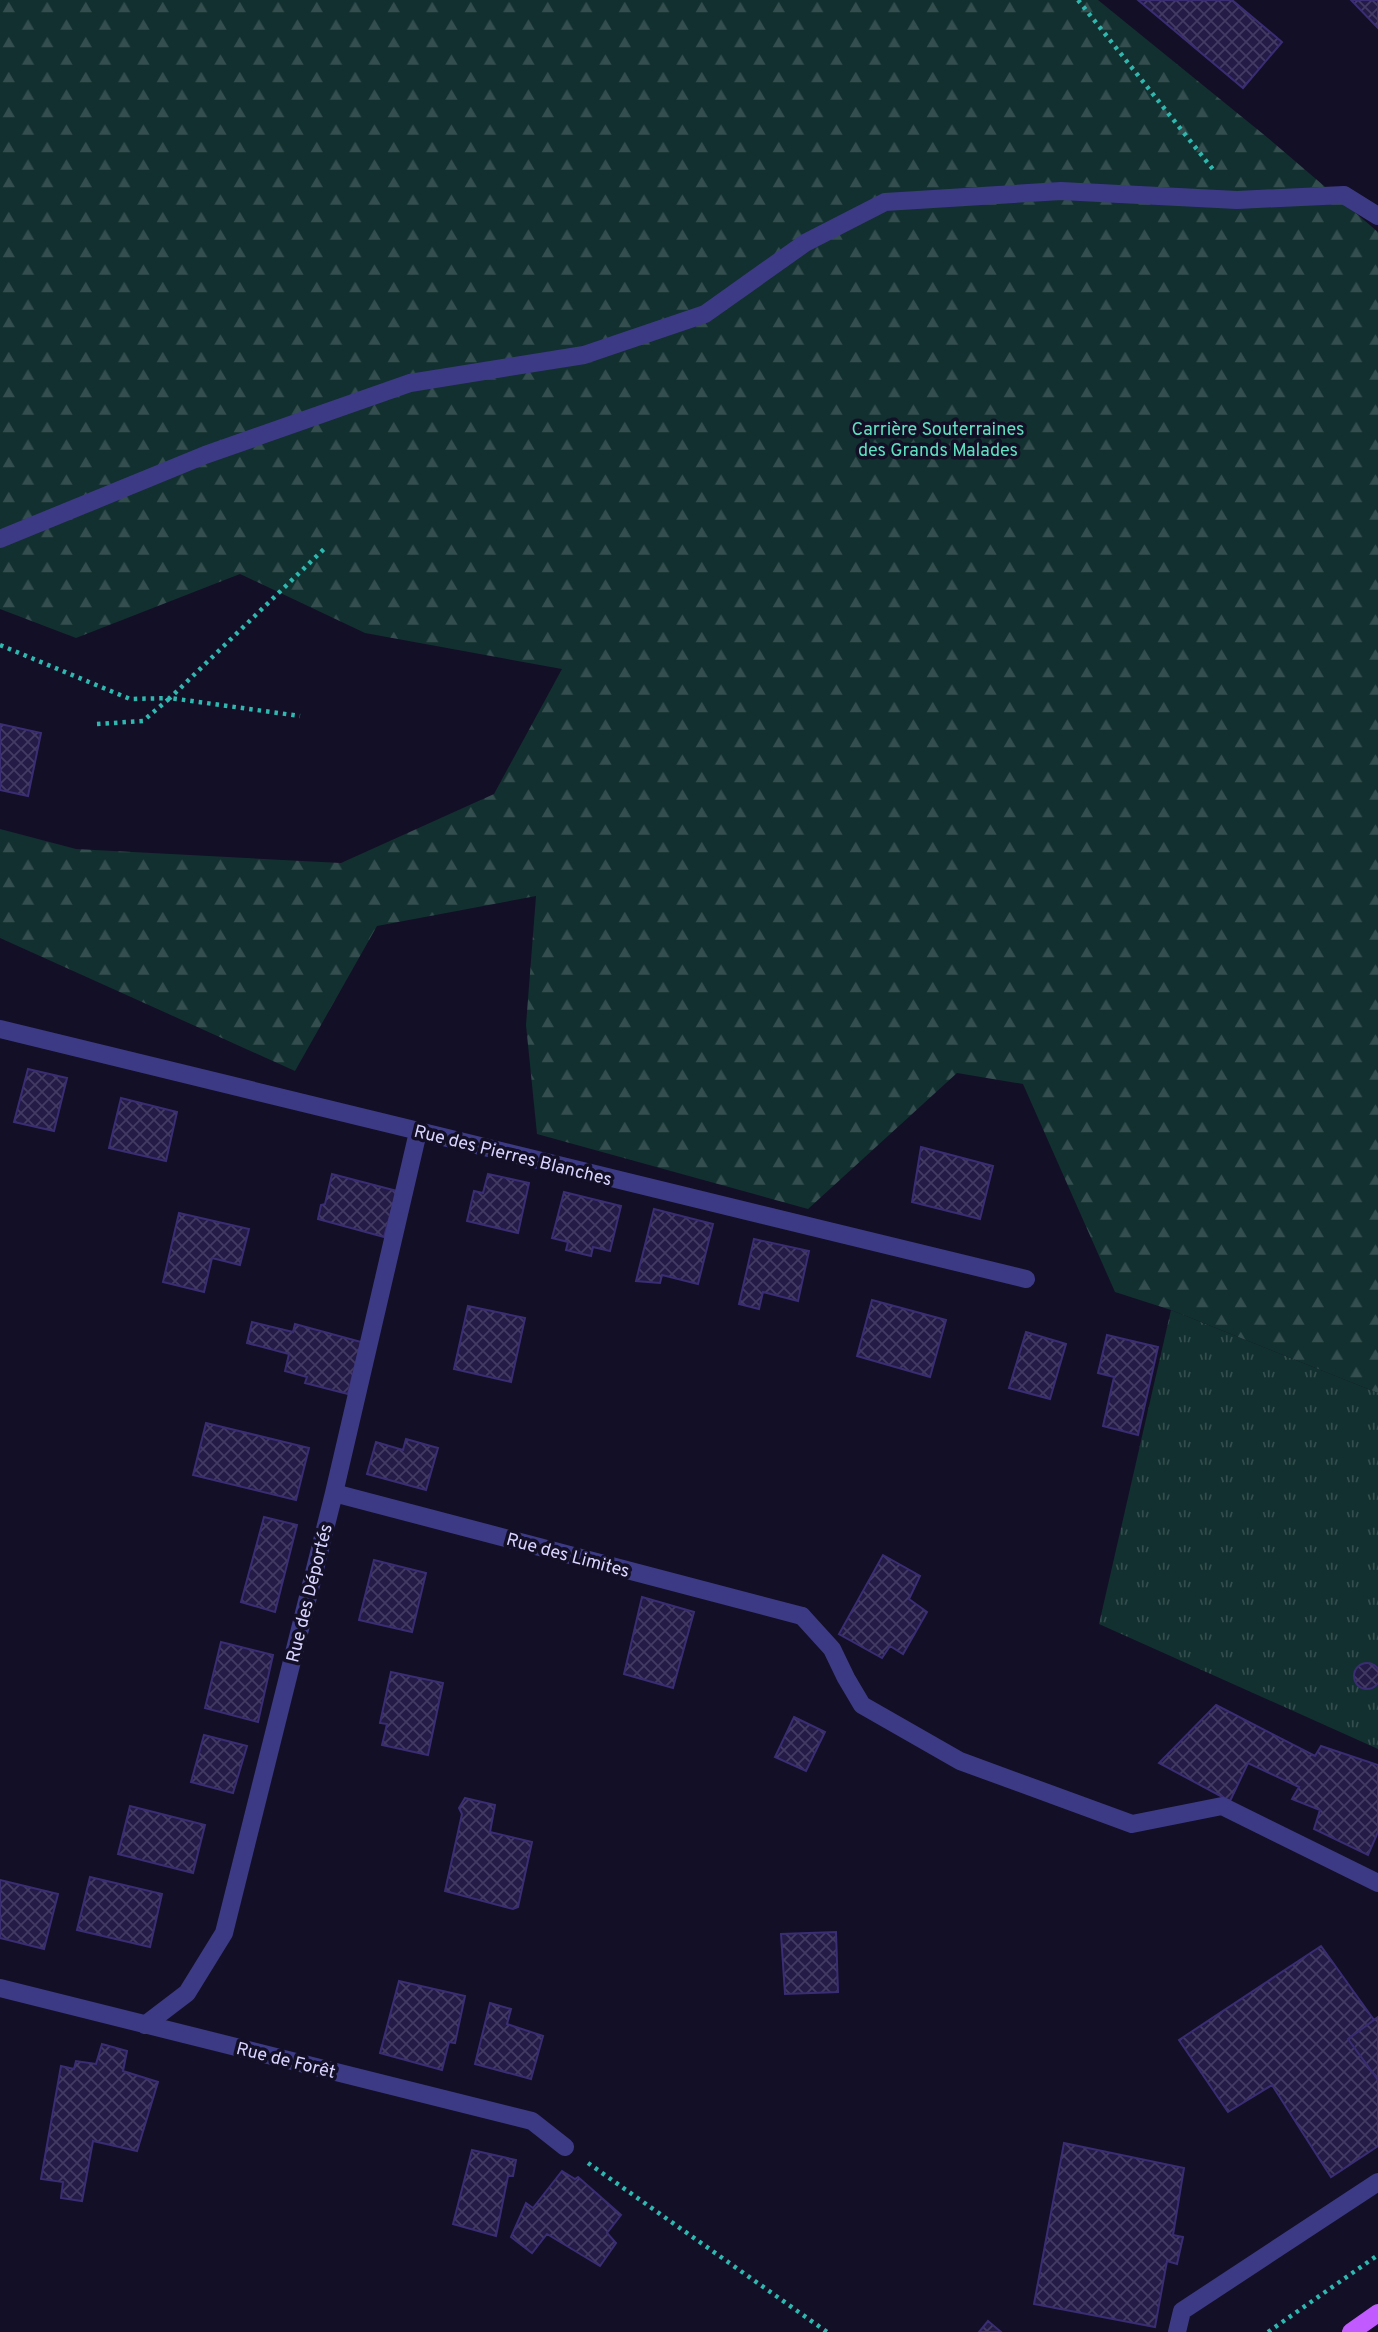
<svg xmlns="http://www.w3.org/2000/svg" width="1378" height="2332" viewBox="0 0 1378 2332" font-family="Overpass,sans-serif">
  <style>
    .grass { fill: url(#grass-tufts) }
    .forest { fill: url(#forest-firs) }
    .building { fill: url(#building-cross-hatch); stroke: #3b2d73; stroke-width: 2 }
    .lines { fill: none; stroke-linecap: round; stroke-linejoin: round }
    .path { stroke: #2fb8b0; stroke-width: 4.5; stroke-dasharray: 3.5 5; stroke-linecap: butt }
    .service { stroke: #3d3a85; stroke-width: 18 }
    .minor { stroke: #3d3a85; stroke-width: 18 }
    .primary { stroke: #c25bff; stroke-width: 18 }
    .labels { text-anchor: middle; stroke-width: 7; stroke-linejoin: round; paint-order: stroke }
    .park-label { font-size: 18px; fill: #5fe0c0; stroke: #130f26 }
    .street-label { font-size: 18px; fill: #d9d4ff; stroke: #130f26 }
  </style>
  <defs>
    <pattern id="grass-tufts" width="24" height="20" patternUnits="userSpaceOnUse" patternTransform="scale(1.75)"><rect width="24" height="20" fill="#12302f"/><path d="M3 7l-1-3M5 7V3M7 7l1-3M15 17l-1-3M17 17v-4M19 17l1-3" fill="none" stroke="#344d4e"/></pattern>
    <pattern id="forest-firs" width="22" height="20" patternUnits="userSpaceOnUse" patternTransform="scale(1.75)"><rect width="22" height="20" fill="#12302f"/><path d="M5 1l3.5 6h-7zM16 11l3.5 6h-7z" fill="#344d4e"/></pattern>
    <pattern id="building-cross-hatch" width="8" height="8" patternUnits="userSpaceOnUse" patternTransform="scale(1.75)"><rect width="8" height="8" fill="#241b47"/><path d="M0 0l8 8M0 8l8-8" fill="none" stroke="#433b63"/></pattern>
  </defs>
  <rect width="100%" height="100%" fill="#130f26"/>
  <!-- grass -->
  <path class="grass" d="M1171 1310 1378 1393V1749L1099 1624Z"/>
  <!-- forest -->
  <path class="forest" d="M0 0H1098L1268 138 1378 232V1393L1171 1310 1115 1292 1023 1084 957 1073 808 1209 537 1134 526 1025 536 896 377 926 295 1071 0 938V829L76 849 341 863 494 794 562 669 365 633 240 574 76 638 0 609Z"/>
  <!-- building -->
  <path class="building" d="M1138 0H1232L1282 42 1243 88Z
    M1351 0H1378V28Z
    M0 724 41 733 28 796 0 790Z
    M28 1069 67 1078 54 1131 14 1122Z
    M121 1098 177 1112 166 1161 109 1148Z
    M921 1147 993 1166 980 1219 912 1202Z
    M332 1174 397 1191 384 1237 318 1219 321 1205 325 1204Z
    M488 1174 529 1183 518 1233 467 1221 474 1191 483 1193Z
    M564 1192 621 1206 610 1251 593 1247 591 1256 566 1250 568 1242 552 1238Z
    M654 1209 713 1224 698 1284 662 1275 660 1283 636 1281Z
    M179 1213 249 1229 240 1265 212 1258 204 1292 163 1282Z
    M754 1239 809 1251 798 1301 763 1292 759 1309 739 1304Z
    M872 1300 946 1320 930 1377 857 1356Z
    M468 1306 525 1318 511 1382 454 1369Z
    M252 1322 293 1332 295 1324 361 1342 348 1394 305 1383 307 1377 285 1371 289 1354 247 1343Z
    M1026 1332 1066 1344 1050 1399 1009 1388Z
    M1107 1335 1158 1347 1138 1435 1103 1426 1114 1377 1098 1373Z
    M206 1423 309 1448 296 1500 193 1475Z
    M406 1439 438 1448 426 1490 367 1474 376 1442 403 1450Z
    M264 1517 297 1525 275 1612 241 1602Z
    M883 1555 920 1576 909 1599 927 1612 903 1654 890 1646 882 1658 839 1634Z
    M374 1560 426 1573 412 1632 359 1620Z
    M642 1597 694 1612 673 1688 624 1674Z
    M221 1642 273 1655 258 1722 205 1708Z
    M1354 1676a13 13 0 1 1 26 0a13 13 0 1 1-26 0Z
    M391 1672 443 1683 428 1755 382 1745 387 1724 380 1723Z
    M1216 1705 1315 1756 1321 1746 1378 1765V1832L1368 1855 1314 1829 1320 1810 1292 1799 1299 1787 1248 1763 1230 1801 1159 1763Z
    M794 1717 825 1732 806 1771 775 1757Z
    M204 1735 247 1746 233 1793 191 1782Z
    M465 1798 495 1805 490 1832 532 1842 518 1907 513 1909 445 1891 462 1814 459 1808Z
    M130 1806 205 1825 193 1873 118 1854Z
    M90 1877 162 1894 150 1947 77 1930Z
    M0 1880 58 1894 44 1949 0 1938Z
    M836 1932 838 1992 785 1994 781 1934Z
    M1321 1946 1374 2020 1348 2039 1378 2080V2146L1331 2177 1272 2085 1228 2112 1179 2040Z
    M399 1981 465 1996 455 2043 449 2042 442 2070 380 2053Z
    M490 2003 511 2009 507 2024 543 2036 531 2079 475 2064Z
    M1378 2017V2080L1348 2039Z
    M102 2044 127 2051 123 2071 158 2082 137 2151 93 2141 82 2201 61 2198 63 2182 41 2179 61 2066 74 2069 76 2061 96 2064Z
    M1064 2143 1184 2168 1173 2235 1183 2237 1177 2264 1167 2261 1155 2327 1034 2304Z
    M472 2150 516 2160 513 2176H508L496 2236 453 2224Z
    M562 2171 575 2179 578 2177 621 2215 607 2233 616 2243 600 2266 547 2234 532 2253 511 2237 526 2203 533 2208Z
    M988 2321 1001 2332H979Z"/>
  <g class="lines">
    <!-- path -->
    <path class="path" d="M1078 0 1215 172
      M0 645 130 699 170 698 325 548
      M97 724 143 721 170 698 300 716
      M588 2163 827 2332
      M1268 2332 1378 2255"/>
    <!-- service -->
    <path class="service" d="M0 539 205 455 410 383 584 355 705 314 805 243 885 202 1061 191 1237 200 1344 195 1378 216
      M802 1616 832 1649 846 1678 862 1705 960 1761 1132 1824 1222 1806 1378 1883
      M1177 2332 1182 2311 1378 2182"/>
    <!-- minor -->
    <path class="minor" d="M0 1029 1026 1279
      M334 1493 802 1616
      M0 1988 532 2121 565 2147
      M145 2025 187 1993 224 1933 334 1493 418 1132"/>
    <!-- primary -->
    <path class="primary" d="M1351 2332 1378 2313"/>
  </g>
  <g class="labels">
    <!-- park labels -->
    <g class="park-label">
      <text x="938" y="435">Carrière Souterraines<tspan x="938" dy="21">des Grands Malades</tspan></text>
    </g>
    <!-- street labels -->
    <g class="street-label">
      <text transform="translate(513 1155) rotate(14)" y="6">Rue des Pierres Blanches</text>
      <text transform="translate(568 1555) rotate(15)" y="6">Rue des Limites</text>
      <text transform="translate(309 1593) rotate(-76)" y="6">Rue des Déportés</text>
      <text transform="translate(286 2060) rotate(14)" y="6">Rue de Forêt</text>
    </g>
  </g>
</svg>
